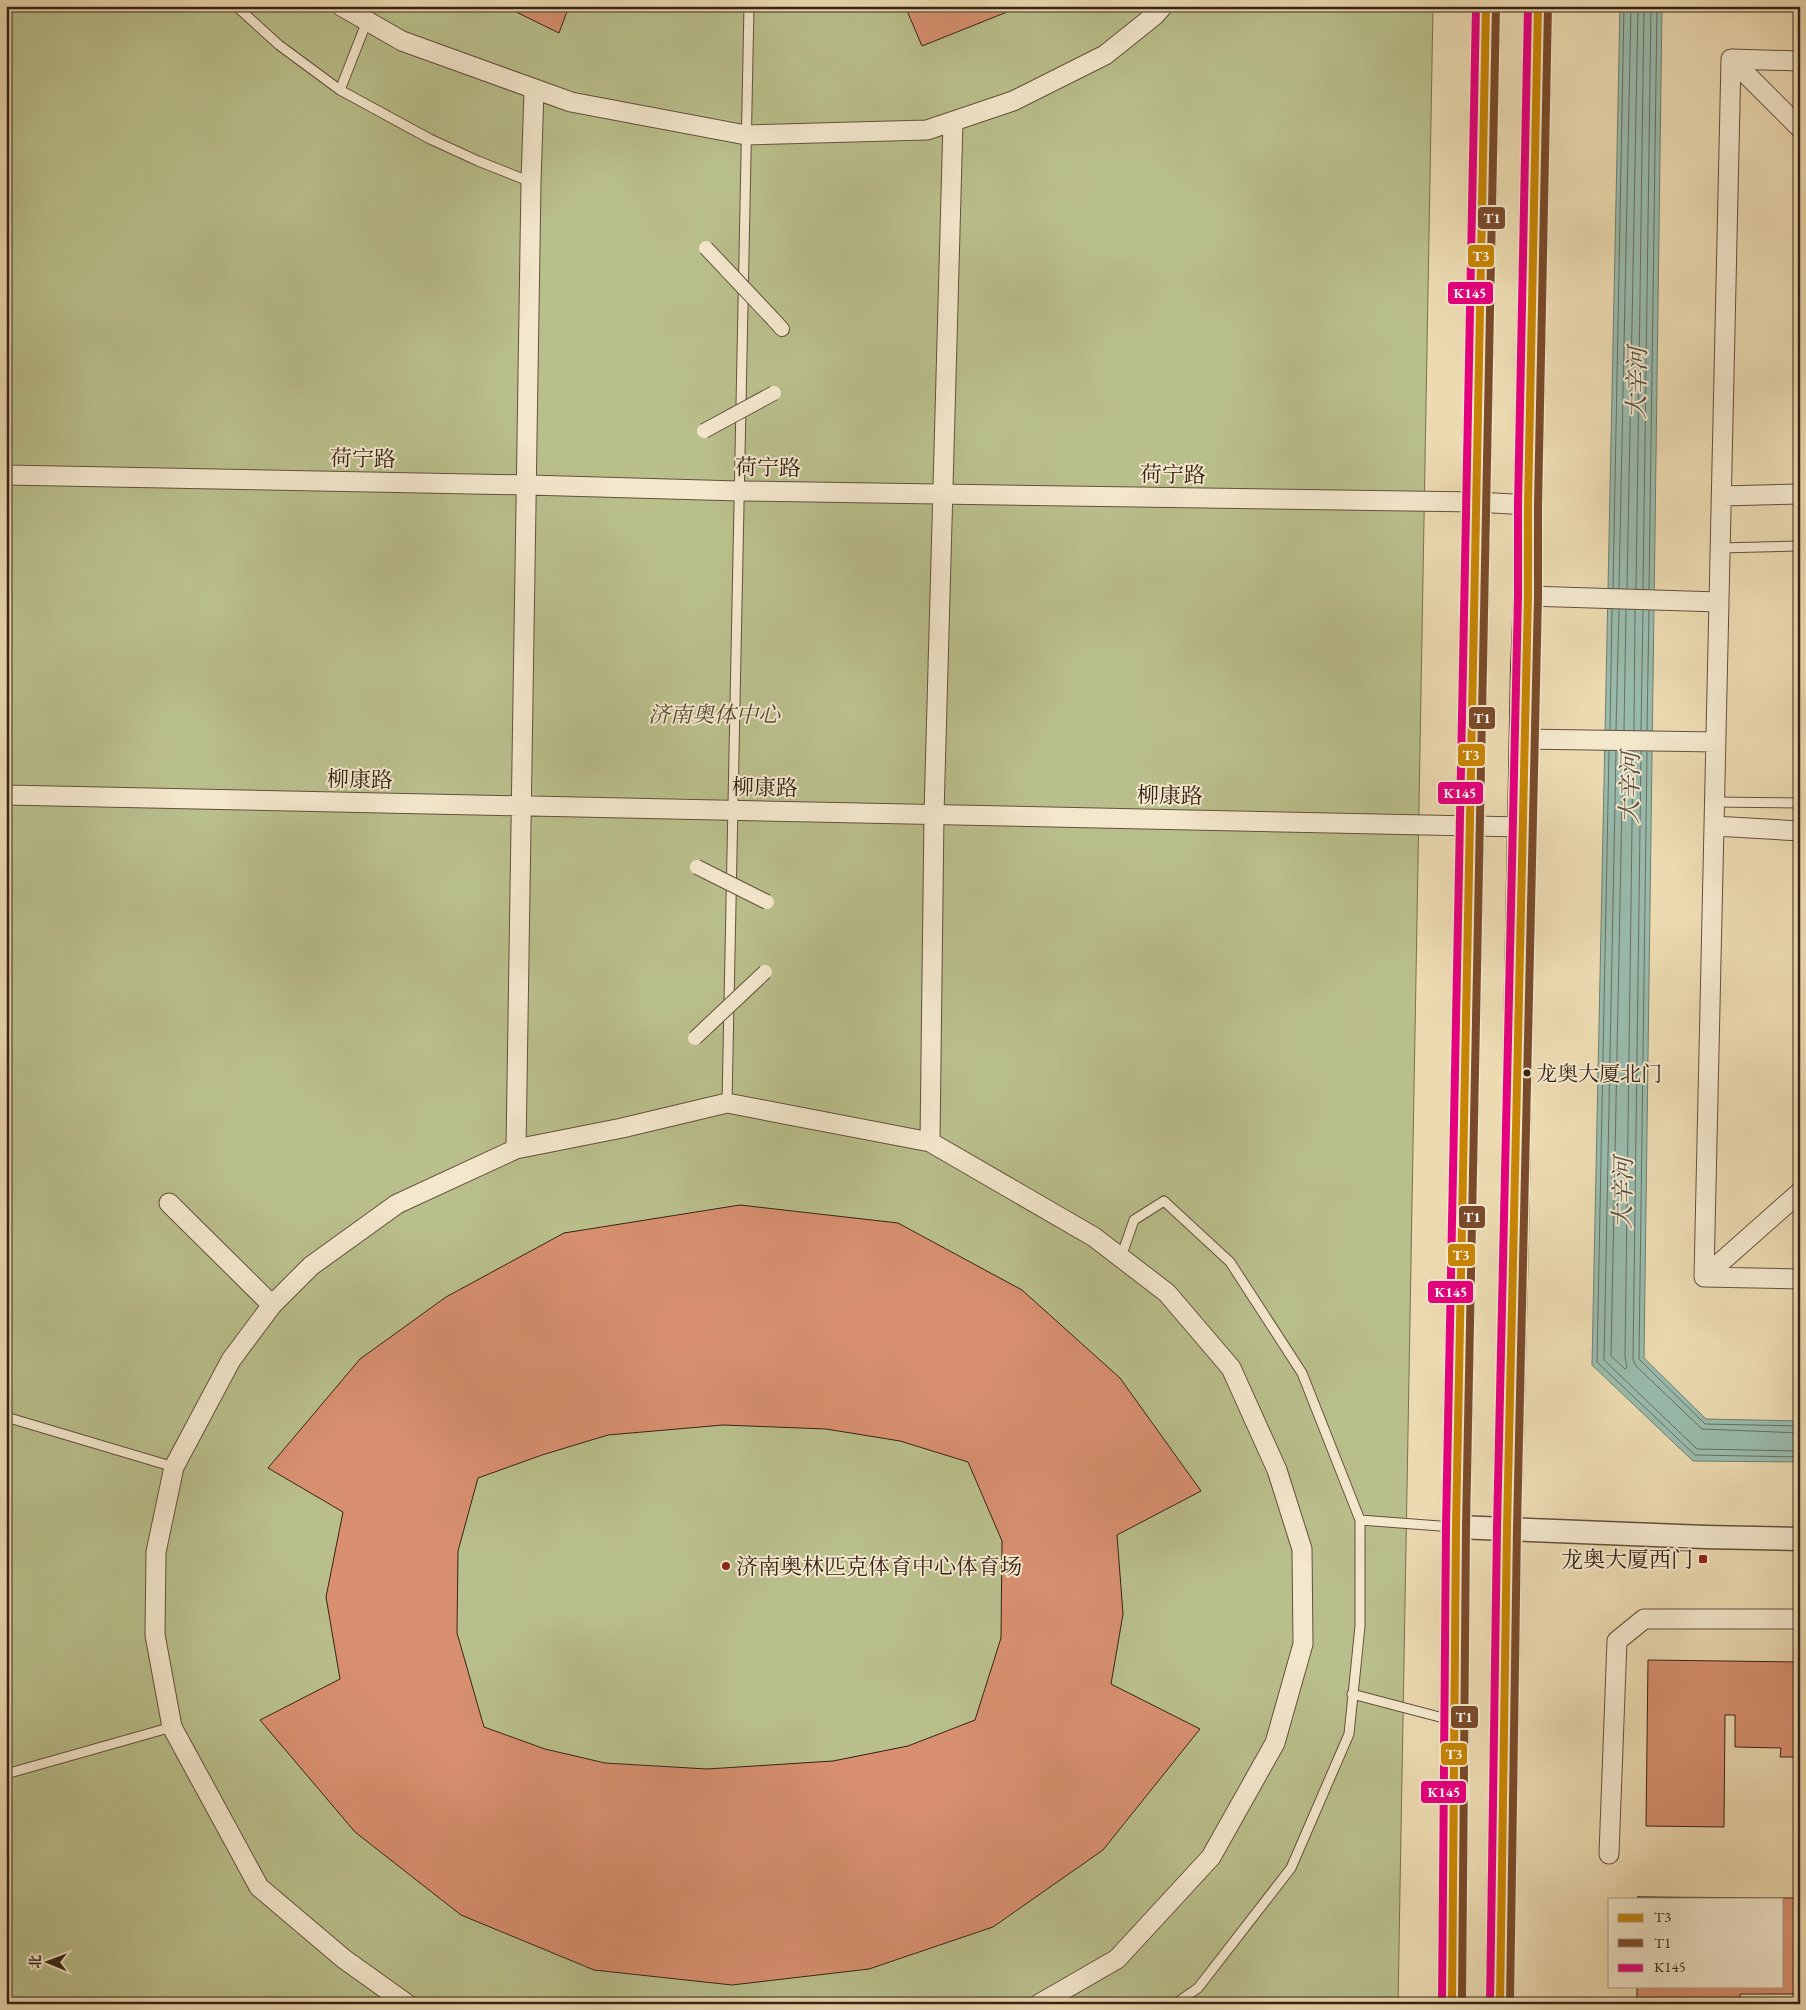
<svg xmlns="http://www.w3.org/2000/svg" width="1806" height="2010" viewBox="0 0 1806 2010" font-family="'EB Garamond','Noto Serif SC',serif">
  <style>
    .green { fill: #b9bf8b; stroke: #787051 }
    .water { fill: #99bbac; stroke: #717e70 }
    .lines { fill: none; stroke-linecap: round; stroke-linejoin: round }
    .shore { stroke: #686e62; stroke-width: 1 }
    .building { fill: #d89070; stroke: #362217; fill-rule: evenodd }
    .service-casing { stroke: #64503d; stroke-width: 11 }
    .pedestrian-casing { stroke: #64503d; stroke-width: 16 }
    .minor-casing { stroke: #64503d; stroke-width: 21 }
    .tertiary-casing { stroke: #64503d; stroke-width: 25 }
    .primary-casing { stroke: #362217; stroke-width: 30 }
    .service { stroke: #f3e7cc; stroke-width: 9 }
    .pedestrian { stroke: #f3e7cc; stroke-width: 14 }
    .minor { stroke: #f3e7cc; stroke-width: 19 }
    .tertiary { stroke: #f3e7cc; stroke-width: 22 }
    .primary { stroke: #ecdab0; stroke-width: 28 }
    .pedestrian-bridge-casing { stroke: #64503d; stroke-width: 16; stroke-linecap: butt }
    .pedestrian-bridge { stroke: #f3e7cc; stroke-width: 14 }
    .bus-1-casing { stroke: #f3e7cc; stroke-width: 11 }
    .bus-2-casing { stroke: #f3e7cc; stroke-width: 11 }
    .bus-3-casing { stroke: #f3e7cc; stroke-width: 11 }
    .bus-1 { stroke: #c78506; stroke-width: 8 }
    .bus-2 { stroke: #7a4b2a; stroke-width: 8 }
    .bus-3 { stroke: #e5007d; stroke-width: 8 }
    .bus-dot { fill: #362217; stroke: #f3e7cc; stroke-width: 2 }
    .poi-dot { fill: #8f2418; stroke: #f3e7cc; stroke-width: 2 }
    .labels { text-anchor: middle; stroke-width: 4; stroke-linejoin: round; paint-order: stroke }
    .bus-label { font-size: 21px; fill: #362217; stroke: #f3e7cc; text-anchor: start }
    .street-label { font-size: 22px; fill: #362217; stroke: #f3e7cc }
    .park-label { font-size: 22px; font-style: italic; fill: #574934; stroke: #f3e7cc }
    .poi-label { font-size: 22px; fill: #362217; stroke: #f3e7cc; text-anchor: end }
    .water-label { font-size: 24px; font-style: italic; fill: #545044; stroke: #f3e7cc }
    .line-badge { stroke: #f3e7cc; stroke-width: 2 }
    .badge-label { font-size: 14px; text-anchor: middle; font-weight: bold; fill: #fff }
  </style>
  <rect width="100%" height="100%" fill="#ecdab0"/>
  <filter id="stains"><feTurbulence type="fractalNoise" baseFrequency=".004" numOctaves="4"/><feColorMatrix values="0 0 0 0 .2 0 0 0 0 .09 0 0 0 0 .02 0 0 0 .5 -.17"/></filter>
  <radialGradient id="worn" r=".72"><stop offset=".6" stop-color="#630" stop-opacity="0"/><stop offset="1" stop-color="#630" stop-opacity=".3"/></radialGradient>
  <!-- green -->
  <path class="green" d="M6 6H1433L1398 2004H6Z"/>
  <!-- water -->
  <path class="water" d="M1620 6H1662L1644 1358 1706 1419 1800 1421V1462L1693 1461 1592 1365Z"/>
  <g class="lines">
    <!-- shore -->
    <path class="shore" d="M1613 588 1624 6
      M1619 588 1631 6
      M1627 588 1638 6
      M1636 589 1644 6
      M1643 589 1651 6
      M1649 589 1657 6
      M1610 730 1612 609
      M1616 730 1619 609
      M1624 730 1626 610
      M1634 730 1635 610
      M1641 730 1643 610
      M1647 730 1649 610
      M1609 751 1597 1362 1695 1455 1800 1457
      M1616 751 1604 1360 1697 1449 1800 1451
      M1623 751 1611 1356 1625 1369 1627 1367 1625 1357 1633 751
      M1641 751 1633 1360 1636 1366 1702 1429 1800 1433
      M1647 752 1639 1359 1705 1424 1800 1426"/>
  </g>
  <!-- building -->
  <path class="building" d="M504 6H569L559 33Z
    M905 6H1022L922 46Z
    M740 1205 898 1223 1022 1290 1120 1378 1201 1491 1117 1535 1123 1614 1111 1684 1200 1729 1103 1850 993 1927 869 1969 732 1985 594 1970 461 1915 355 1832 260 1720 340 1679 326 1597 343 1512 268 1468 360 1359 446 1297 564 1233ZM723 1425 826 1429 900 1441 968 1462 1002 1541 1001 1638 975 1720 908 1746 833 1761 707 1769 605 1763 545 1749 484 1727 457 1633 458 1551 478 1478 542 1455 608 1435Z
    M1648 1660 1800 1662V1757H1780L1781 1748 1735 1747V1715H1725L1724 1827 1646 1826Z
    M1637 1897 1800 1898V1994H1740V2004H1637V1986H1782V1899Z"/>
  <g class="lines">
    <!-- service casing -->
    <g class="service-casing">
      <path id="service" d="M236 6 279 45 340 90 430 139 478 161 531 182
        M340 90 367 21
        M1720 548 1800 546
        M1715 802 1800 803
        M727 1103 749 6
        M1121 1257 1134 1220 1164 1201 1230 1262 1302 1373 1360 1520V1626L1349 1734 1291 1868 1198 1988 1175 2004
        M6 1417 174 1467
        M1360 1520 1453 1527
        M1352 1694 1451 1720
        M6 1774 172 1727"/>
    </g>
    <!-- pedestrian casing -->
    <g class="pedestrian-casing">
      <path id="pedestrian" d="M773 319 782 329"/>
    </g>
    <!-- minor casing -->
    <g class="minor-casing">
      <path id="minor" d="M341 6 402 41 571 102 746 135 927 130 1013 101 1105 55 1155 15 1163 6
        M1731 59 1800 128
        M1800 61 1731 59 1704 1277 1800 1279
        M6 475 528 485 739 491 1477 502 1528 505
        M1722 496 1800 494
        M1528 596 1719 602
        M1524 739 1716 742
        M6 795 1522 827
        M1714 826 1800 831
        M930 1142 934 814 953 122
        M516 1149 531 182 534 90
        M169 1203 272 1305
        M1704 1277 1800 1192
        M1609 1854 1617 1641 1644 1619H1800
        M407 2004 344 1959 259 1887 172 1727 155 1635 156 1552 174 1467 231 1360 272 1305 311 1266 397 1204 516 1149 622 1128 727 1103 930 1142 1094 1237 1167 1293 1231 1368 1277 1470 1302 1549 1303 1644 1275 1743 1211 1857 1117 1959 1039 2004"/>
    </g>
    <!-- tertiary casing -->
    <g class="tertiary-casing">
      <path id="tertiary" d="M1456 1527 1705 1537 1800 1539"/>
    </g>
    <!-- primary casing -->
    <g class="primary-casing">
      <path id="primary" d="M1452 2004 1456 1527 1486 6
        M1500 2004 1507 1528 1514 1242 1525 668 1528 596V505L1538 6"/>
    </g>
    <!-- service -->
    <use href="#service" class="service"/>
    <!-- pedestrian -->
    <use href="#pedestrian" class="pedestrian"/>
    <!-- minor -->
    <use href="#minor" class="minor"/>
    <!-- tertiary -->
    <use href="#tertiary" class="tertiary"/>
    <!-- primary -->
    <use href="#primary" class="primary"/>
    <!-- pedestrian-bridge casing -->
    <g class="pedestrian-bridge-casing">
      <path id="pedestrian-bridge" d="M706 248 773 319
        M704 431 774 393
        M697 867 767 902
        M695 1038 765 972"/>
    </g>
    <!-- pedestrian-bridge -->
    <use href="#pedestrian-bridge" class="pedestrian-bridge"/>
    <!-- bus-1 casing -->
    <g class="bus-1-casing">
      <path id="bus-1" d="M1452 2004 1456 1527 1486 6
        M1500 2004 1507 1528 1528 596V505L1538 6"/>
    </g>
    <!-- bus-2 casing -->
    <g class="bus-2-casing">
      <path id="bus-2" d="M1462 2004 1466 1527 1496 6
        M1510 2004 1517 1528 1538 596V505L1548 6"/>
    </g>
    <!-- bus-3 casing -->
    <g class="bus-3-casing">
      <path id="bus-3" d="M1442 2004 1446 1527 1476 6
        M1490 2004 1497 1528 1518 596V505L1528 6"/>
    </g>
    <!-- bus-1 -->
    <use href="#bus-1" class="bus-1"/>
    <!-- bus-2 -->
    <use href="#bus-2" class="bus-2"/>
    <!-- bus-3 -->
    <use href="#bus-3" class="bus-3"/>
  </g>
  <!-- markers -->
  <circle class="bus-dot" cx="1527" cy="1073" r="4.5"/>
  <g class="poi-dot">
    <rect x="1698" y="1554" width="10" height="10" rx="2.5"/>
    <circle cx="726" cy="1566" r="5"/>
  </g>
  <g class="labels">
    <!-- bus labels -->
    <g class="bus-label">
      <text x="1536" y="1081">龙奥大厦北门</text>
    </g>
    <!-- street labels -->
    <g class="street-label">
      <text transform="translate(363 458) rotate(1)" y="8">荷宁路</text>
      <text transform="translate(768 467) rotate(1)" y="8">荷宁路</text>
      <text transform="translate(1173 474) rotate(1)" y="8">荷宁路</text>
      <text transform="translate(360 779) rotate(1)" y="8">柳康路</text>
      <text transform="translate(765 787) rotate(1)" y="8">柳康路</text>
      <text transform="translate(1170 795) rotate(1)" y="8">柳康路</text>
    </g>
    <!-- park labels -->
    <g class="park-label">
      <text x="714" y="722">济南奥体中心</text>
    </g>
    <!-- poi labels -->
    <g class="poi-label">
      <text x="1693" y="1567">龙奥大厦西门</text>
      <text x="736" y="1574" text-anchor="start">济南奥林匹克体育中心体育场</text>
    </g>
    <!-- water labels -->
    <g class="water-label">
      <text transform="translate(1637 383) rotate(-89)" y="8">大辛河</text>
      <text transform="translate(1630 788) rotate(-89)" y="8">大辛河</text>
      <text transform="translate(1623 1193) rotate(-89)" y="8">大辛河</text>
    </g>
  </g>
  <g class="line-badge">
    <rect x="1477" y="206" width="29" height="24" rx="5" fill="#7a4b2a"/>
    <rect x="1467" y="244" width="28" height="24" rx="5" fill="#c78506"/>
    <rect x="1447" y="281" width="47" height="24" rx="5" fill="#e5007d"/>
    <rect x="1468" y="706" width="28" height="24" rx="5" fill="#7a4b2a"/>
    <rect x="1457" y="743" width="29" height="24" rx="5" fill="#c78506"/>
    <rect x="1437" y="781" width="47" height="24" rx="5" fill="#e5007d"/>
    <rect x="1458" y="1205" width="28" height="24" rx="5" fill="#7a4b2a"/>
    <rect x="1447" y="1243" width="29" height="24" rx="5" fill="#c78506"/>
    <rect x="1427" y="1280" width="47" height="24" rx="5" fill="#e5007d"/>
    <rect x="1450" y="1705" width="29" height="24" rx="5" fill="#7a4b2a"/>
    <rect x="1440" y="1742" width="28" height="24" rx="5" fill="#c78506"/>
    <rect x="1420" y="1780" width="47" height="24" rx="5" fill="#e5007d"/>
  </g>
  <g class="badge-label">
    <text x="1492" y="223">T1</text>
    <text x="1481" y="261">T3</text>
    <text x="1470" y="298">K145</text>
    <text x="1482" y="723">T1</text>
    <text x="1471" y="760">T3</text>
    <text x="1460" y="798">K145</text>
    <text x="1472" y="1222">T1</text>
    <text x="1461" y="1260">T3</text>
    <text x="1451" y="1297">K145</text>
    <text x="1464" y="1722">T1</text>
    <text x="1454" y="1759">T3</text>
    <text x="1444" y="1797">K145</text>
  </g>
  <!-- margin -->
  <rect width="1806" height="2010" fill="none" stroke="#ecdab0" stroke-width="25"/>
  <rect x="8" y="8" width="1791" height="1995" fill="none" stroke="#362217" stroke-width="2.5"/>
  <rect x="12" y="12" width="1781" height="1985" fill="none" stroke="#362217"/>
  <!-- legend -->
  <rect x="1608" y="1898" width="175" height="90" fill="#f3e7cc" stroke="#a79884"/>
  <rect x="1618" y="1914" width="25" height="8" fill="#c78506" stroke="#a79884"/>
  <text x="1654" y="1922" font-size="15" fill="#362217">T3</text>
  <rect x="1618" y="1939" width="25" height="8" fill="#7a4b2a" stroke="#a79884"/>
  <text x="1654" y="1948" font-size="15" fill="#362217">T1</text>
  <rect x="1618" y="1964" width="25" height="8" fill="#e5007d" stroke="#a79884"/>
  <text x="1654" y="1972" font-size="15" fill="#362217">K145</text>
  <!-- north arrow -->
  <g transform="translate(48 1962) rotate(271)" stroke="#f3e7cc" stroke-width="4" paint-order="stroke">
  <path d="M0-4L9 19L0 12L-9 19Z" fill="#362217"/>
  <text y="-8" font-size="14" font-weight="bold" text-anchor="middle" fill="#362217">北</text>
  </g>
  <rect width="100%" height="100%" filter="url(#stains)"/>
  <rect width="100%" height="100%" fill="url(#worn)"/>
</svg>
